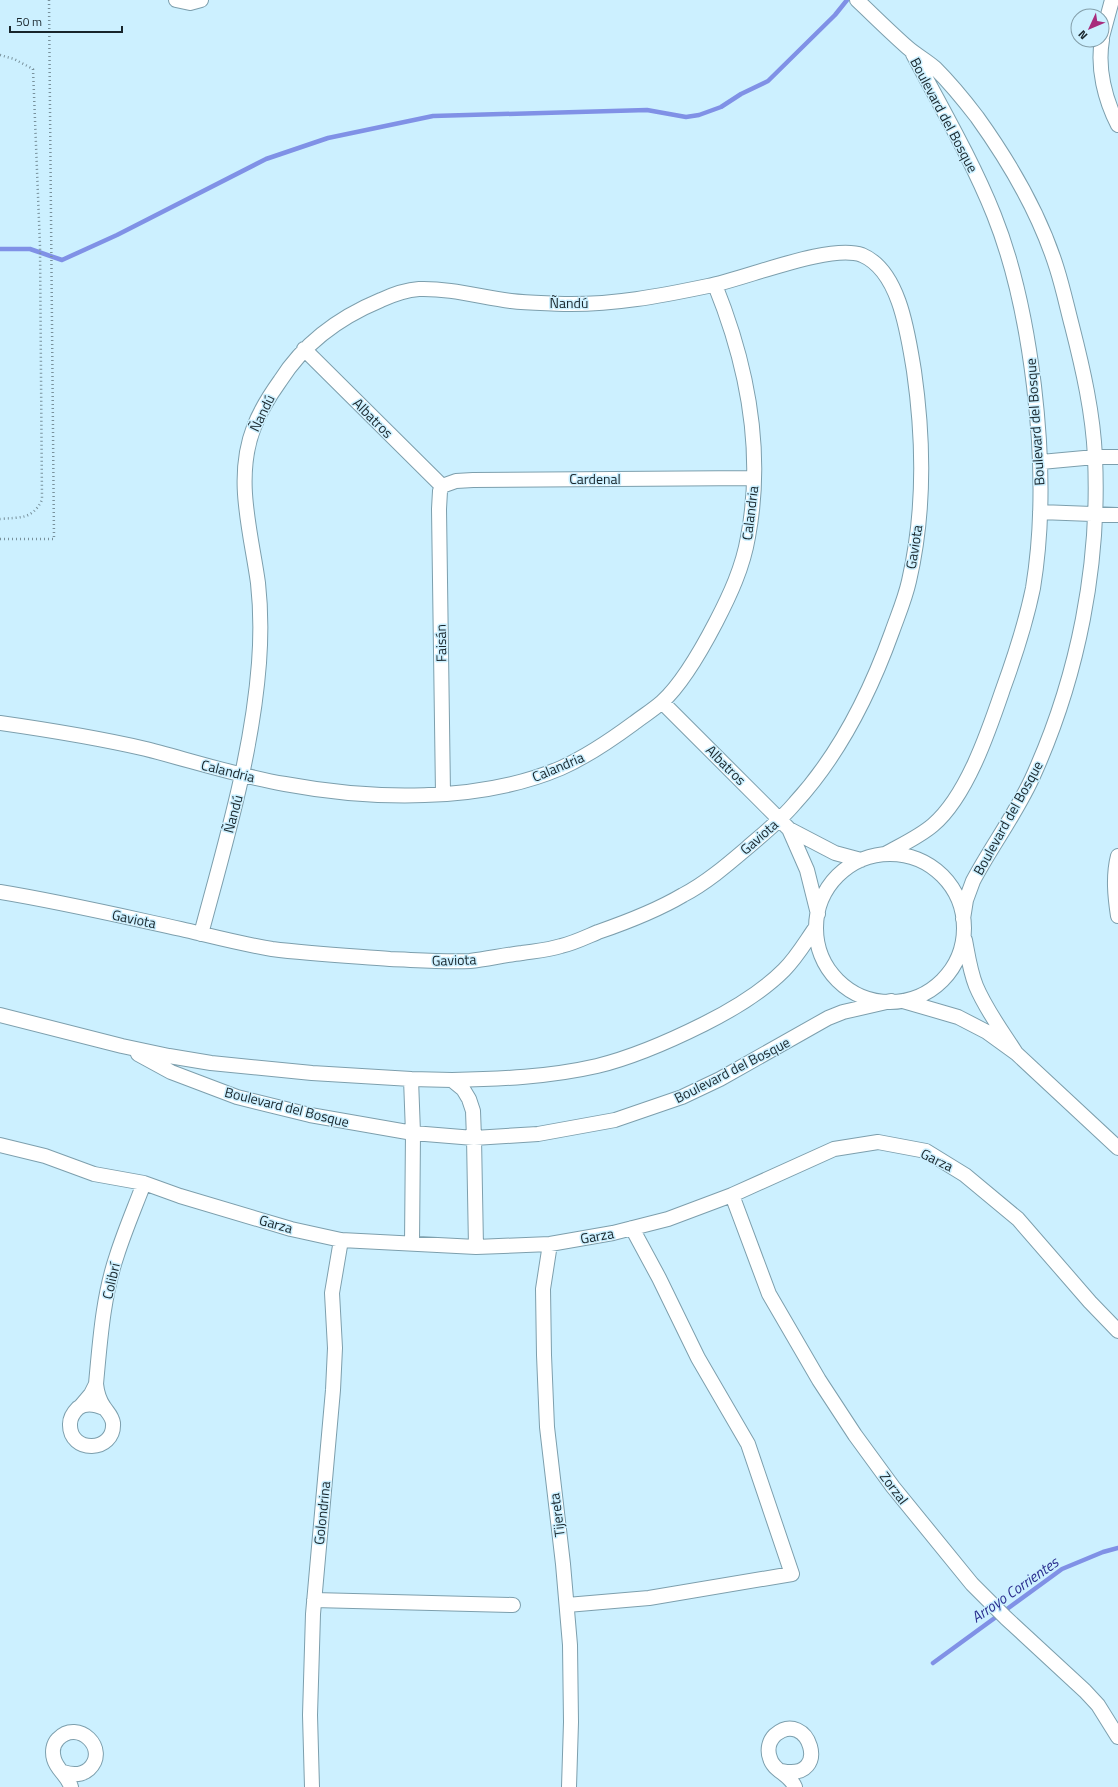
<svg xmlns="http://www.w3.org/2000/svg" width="1118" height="1787" viewBox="0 0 1118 1787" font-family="'Titillium Web',sans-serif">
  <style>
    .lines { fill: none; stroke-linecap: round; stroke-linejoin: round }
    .stream { stroke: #8091e6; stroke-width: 4.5 }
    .minor-casing { stroke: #7d9fad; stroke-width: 16 }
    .path { stroke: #78919c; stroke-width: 2.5; stroke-dasharray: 1 3; stroke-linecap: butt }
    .minor { stroke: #fff; stroke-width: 14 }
    .labels { text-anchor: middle; stroke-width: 3; stroke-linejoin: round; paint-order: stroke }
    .street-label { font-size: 14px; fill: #18252b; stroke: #ccf0ff }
    .water-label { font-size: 15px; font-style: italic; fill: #2a2e8f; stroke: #ccf0ff }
  </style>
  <rect width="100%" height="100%" fill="#ccf0ff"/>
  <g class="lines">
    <!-- stream -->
    <path class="stream" d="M0 249H30L62 260 117 235 266 159 328 138 433 116 647 110 686 117 699 115 721 107 741 94 768 81 835 15 847 0
      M933 1663 1062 1569 1103 1552 1118 1548"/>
    <!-- minor casing -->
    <g class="minor-casing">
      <path id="minor" d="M176 0 190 3 201 0
        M857 0C874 16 890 32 907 47 916 55 926 60 935 68 950 83 964 100 977 117 1010 163 1040 214 1057 269 1063 288 1067 307 1072 326 1083 369 1093 413 1095 457 1100 565 1078 676 1034 774 1018 811 992 845 973 881L966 900 963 919
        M1102 37 1112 0
        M1102 40C1097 68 1105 100 1118 125
        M304 349 442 486
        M1041 462 1095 457H1118
        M1040 512 1118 515
        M662 702 789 829 835 853 861 860
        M0 723C49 730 98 738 146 749 193 761 238 776 285 784 371 800 479 803 561 768 588 756 611 740 634 723 643 716 653 710 662 702 682 684 703 647 716 622 730 595 743 567 748 537 764 452 747 364 715 285
        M443 794 439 509 440 491 442 486 456 481 473 480 754 478
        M789 829 807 870 818 914
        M885 854C901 845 919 837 933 825 967 796 989 730 1003 689 1015 656 1026 622 1033 588 1044 521 1042 453 1034 386 1027 328 1016 270 994 215 972 160 941 107 913 54
        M816 928a74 74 0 1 1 148 0a74 74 0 1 1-148 0Z
        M1118 856C1113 876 1115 896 1118 916
        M0 892C61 902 121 916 181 929 211 936 241 944 272 949 311 954 351 956 390 959 417 960 443 962 470 961 487 959 505 955 522 953 535 951 549 950 561 946 574 943 586 937 598 932 627 922 656 911 683 895 706 883 727 865 747 848 763 834 781 820 795 803 840 754 870 693 892 632 898 615 905 599 909 581 925 512 924 441 914 371 908 335 900 271 862 255 830 243 745 279 708 286 660 296 613 305 564 304 546 303 528 303 511 301 481 297 450 288 419 289 405 290 394 294 381 300 340 317 304 343 280 381 270 395 260 411 254 427 234 478 251 532 258 583 261 610 261 636 259 663 252 755 225 844 201 934
        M903 1001 958 1017 987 1032 1016 1053C1002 1031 986 1010 976 986 970 971 968 956 965 940
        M0 1015 122 1046 169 1056 211 1063 312 1073 411 1079
        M1016 1053 1118 1148
        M138 1054 171 1072 237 1097 310 1115 413 1133 412 1243
        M452 1080C501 1079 549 1077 597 1066 634 1057 670 1041 704 1024 732 1010 761 993 784 970 797 957 806 941 816 927
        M0 1145 45 1156 94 1174 144 1183 180 1196 291 1229 341 1240 476 1247 550 1244 613 1233 668 1219 732 1195 834 1149 878 1142 926 1151 965 1175 1018 1219 1090 1302 1118 1331
        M732 1195 769 1294 819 1380 855 1435 893 1487 972 1584 1006 1618 1085 1691 1098 1705 1118 1737
        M550 1244 543 1289 544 1355 547 1427 563 1564 570 1645 571 1722 569 1787
        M476 1247 474 1138 473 1111 469 1099 463 1089 452 1080 411 1079 413 1133 474 1138 538 1134 615 1120 682 1097 720 1079 828 1018 843 1012 891 1001
        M96 1384C100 1341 103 1296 117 1255 125 1230 135 1207 144 1183
        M80 1407 91 1394 96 1384C97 1393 99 1400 104 1407 108 1413 112 1416 113 1423 115 1453 69 1454 70 1424 70 1418 73 1413 78 1408 86 1402 95 1404 104 1408
        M314 1600 513 1605
        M567 1605 649 1598 792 1574 748 1444 698 1358 659 1278 632 1228
        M782 1771C833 1781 808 1707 775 1735 769 1741 767 1750 770 1758 773 1771 790 1774 795 1787
        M63 1772C72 1775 81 1776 89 1769 110 1749 78 1718 58 1739 53 1744 52 1752 54 1759 57 1770 68 1776 71 1787
        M312 1787 310 1715 313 1614 333 1390 335 1348 332 1293 341 1240"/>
    </g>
    <!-- path -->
    <path class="path" d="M0 55 14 59 33 69 40 246 42 500C32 520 20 517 0 519
      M0 539H54L49 0"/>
    <!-- minor -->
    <use href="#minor" class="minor"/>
  </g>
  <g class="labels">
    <!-- street labels -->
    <g class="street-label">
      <text transform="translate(944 115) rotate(62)" y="5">Boulevard del Bosque</text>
      <text x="569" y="308">Ñandú</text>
      <text transform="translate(262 413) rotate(-64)" y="5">Ñandú</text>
      <text transform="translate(373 418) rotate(45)" y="5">Albatros</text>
      <text transform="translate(1035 422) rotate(-94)" y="5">Boulevard del Bosque</text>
      <text x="595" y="484">Cardenal</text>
      <text transform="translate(750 513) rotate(-83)" y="5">Calandria</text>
      <text transform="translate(914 547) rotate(-81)" y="5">Gaviota</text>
      <text transform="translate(441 643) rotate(-91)" y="5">Faisán</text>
      <text transform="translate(726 765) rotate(45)" y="5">Albatros</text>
      <text transform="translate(558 767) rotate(-23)" y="5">Calandria</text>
      <text transform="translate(228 771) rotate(14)" y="5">Calandria</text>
      <text transform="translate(233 814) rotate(-75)" y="5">Ñandú</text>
      <text transform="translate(1008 818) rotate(-61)" y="5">Boulevard del Bosque</text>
      <text transform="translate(759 837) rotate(-41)" y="5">Gaviota</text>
      <text transform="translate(134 919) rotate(12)" y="5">Gaviota</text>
      <text transform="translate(454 960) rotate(-2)" y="5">Gaviota</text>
      <text transform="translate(732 1070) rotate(-27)" y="5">Boulevard del Bosque</text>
      <text transform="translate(287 1107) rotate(14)" y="5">Boulevard del Bosque</text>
      <text transform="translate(937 1160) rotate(26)" y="5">Garza</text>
      <text transform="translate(276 1224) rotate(16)" y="5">Garza</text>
      <text transform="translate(597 1236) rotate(-10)" y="5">Garza</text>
      <text transform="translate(111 1281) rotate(-77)" y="5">Colibrí</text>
      <text transform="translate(894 1488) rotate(53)" y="5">Zorzal</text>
      <text transform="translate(322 1513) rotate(-84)" y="5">Golondrina</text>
      <text transform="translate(557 1515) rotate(-97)" y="5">Tijereta</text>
    </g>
    <!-- water labels -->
    <g class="water-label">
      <text transform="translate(1015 1590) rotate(-35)" y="5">Arroyo Corrientes</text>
    </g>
  </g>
  <!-- north arrow -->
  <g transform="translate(1090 28) rotate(226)"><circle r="19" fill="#ccf0ff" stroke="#849faa"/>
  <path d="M0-3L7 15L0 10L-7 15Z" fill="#a82b7c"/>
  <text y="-6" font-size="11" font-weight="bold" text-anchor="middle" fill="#18252b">N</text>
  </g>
  <!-- scale -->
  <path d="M10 26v6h112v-6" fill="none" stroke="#18252b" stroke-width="2"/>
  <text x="16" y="26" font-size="12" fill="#18252b" stroke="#ccf0ff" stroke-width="3" paint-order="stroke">50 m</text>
</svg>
